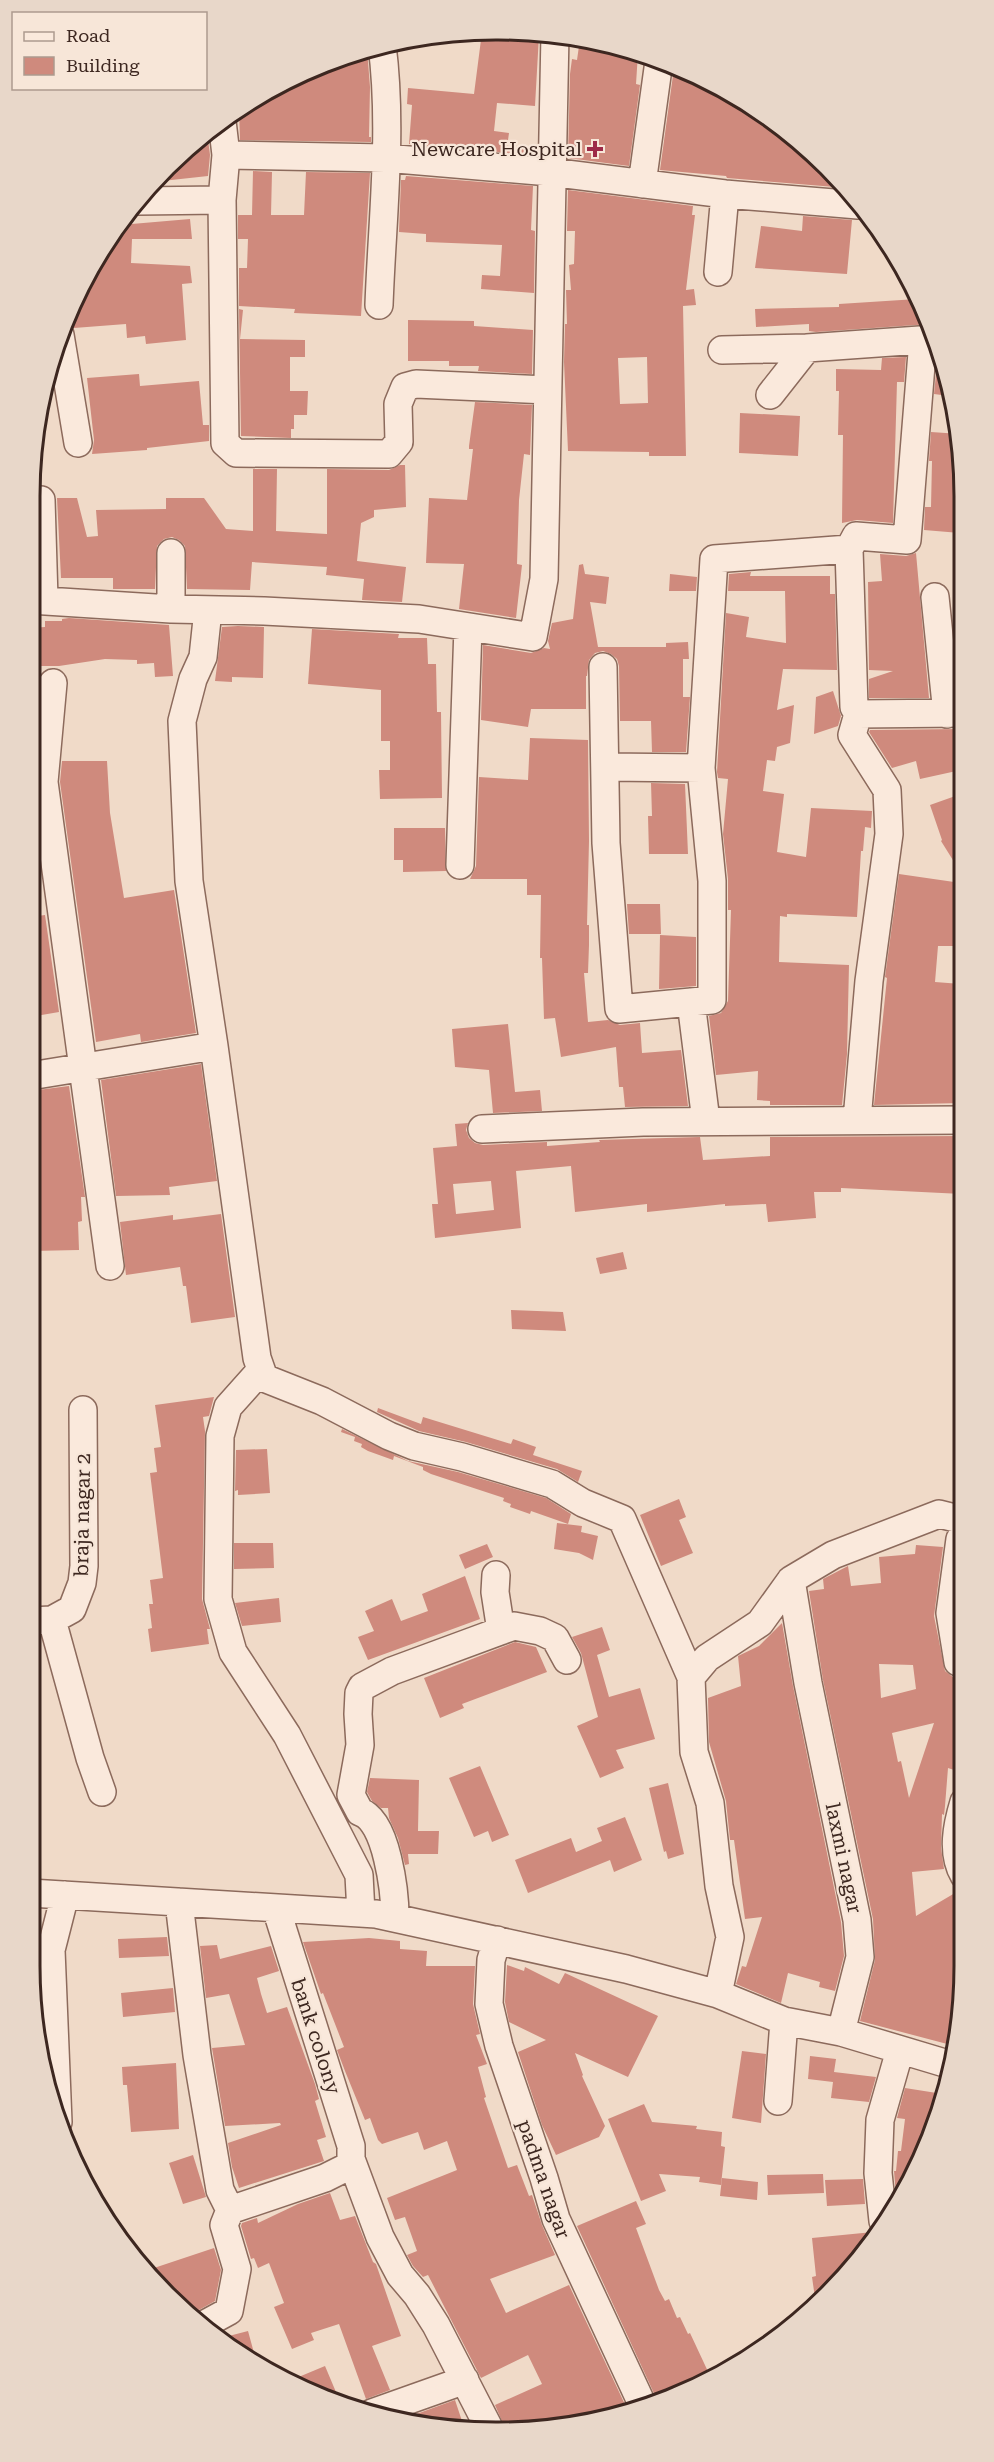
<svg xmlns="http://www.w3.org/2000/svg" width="994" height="2462" viewBox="0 0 994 2462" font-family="'Roboto Serif',serif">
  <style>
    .building { fill: #cf8a7d; fill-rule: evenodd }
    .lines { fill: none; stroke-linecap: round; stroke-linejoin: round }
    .minor-casing { stroke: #8c6a5c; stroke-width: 30 }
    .minor { stroke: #fae9dc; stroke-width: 27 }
    .poi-dot { fill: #9d2a48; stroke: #f7e6d8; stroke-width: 2 }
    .labels { text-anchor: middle; stroke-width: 4.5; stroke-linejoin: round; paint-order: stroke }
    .poi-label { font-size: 20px; fill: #3d2720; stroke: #f7e6d8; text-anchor: end }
    .street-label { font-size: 20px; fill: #3d2720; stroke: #f7e6d8 }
    .rim { fill: none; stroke: #3d2720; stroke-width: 3 }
  </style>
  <rect width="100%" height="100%" fill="#f0dac8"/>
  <!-- building -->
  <path class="building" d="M482 32 537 33 539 35 535 106 497 103 494 131 509 133 507 147 531 149V155L409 144 412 105 407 104 408 88 474 94Z
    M580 39 638 53 636 84 640 85 629 166 568 158 570 74 572 59 577 60Z
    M367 49 370 87 369 137H371V142L240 140 239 110 290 78Z
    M674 68 757 109 847 188 727 178 726 176 660 170Z
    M207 132 210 155 208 176 153 182Z
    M253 171 272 172 271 215H304L306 172 370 173 361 316 294 313 295 309 239 306V268H247L248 239H238V215H252Z
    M406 176 533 186 531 230 535 231 534 293 481 289 482 275 500 276 502 245 426 242V234L399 232 401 180H405Z
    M568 190 693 206 692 215H695L686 290 694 289 696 305 683 306 686 456H649V452L568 451 564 362 565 324H567L566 290H571L569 265 574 264 575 231H567ZM647 357 648 403 620 404 618 358Z
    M803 216 852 220 847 274 755 268 761 226 802 231Z
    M190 219 192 239H132L131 263 190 266 192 283 182 284 186 340 146 344 145 336 127 338 126 324 74 328 67 321 92 264 120 225Z
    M917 299 930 324 816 332 809 331V324L756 327 755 309 839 307V304Z
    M239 309 243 310 240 339 305 340V357H290V391H308L307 415H294V429H291V438L241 436Z
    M408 320 474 321V326L533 330 532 374 478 371 479 366H449V361H408Z
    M938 354 946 383 949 396 934 394Z
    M906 357 904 382H897L893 523 857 520 842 523 843 435H838L839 391H836V369L881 370 882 358Z
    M139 374 140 386 199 381 203 425H209V441L147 448V450L92 454 94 440 87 378Z
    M475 402 532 405 530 455 524 454 519 500 517 564 522 565 516 618 459 609 464 564 426 563 429 498 467 500 473 449H469V446Z
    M740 413 800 416 798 456 739 453Z
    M931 432 960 434V533L924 530 925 507H931L932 461H929Z
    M400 465H405L406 507 374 510V517L361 523 357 561 406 567 402 602 362 600 364 579 326 575 327 567 252 562 250 590 187 589 185 546 179 540 172 537 164 539 157 546 155 589H113V578H61L57 498H77L87 537 98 536 96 510 166 509V498H204L226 529 253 531V469H277L276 531 327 534V469L389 470Z
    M916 553 929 698H869V679L893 671 869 670 868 582 882 581 880 554 906 556Z
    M583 564 585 574 609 577 606 604 590 602 598 647H666V643L688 642 689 659H683V697H690L686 752H652L651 721H620L619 666 617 659 611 654 603 651 595 653 589 660 587 676H586V709H531L528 727 481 720 483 645 531 653 544 648 550 649 548 641 552 623 573 619 579 565Z
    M751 572 750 576H830V594H835L837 670 783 669 777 710 794 705 790 743 777 747 775 761 767 760 763 791 784 794 777 852 806 857 811 808 872 811 871 828 865 827 863 851H861L857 917 787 914V917L780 916 779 962 849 965 847 1054 842 1105H770V1101L757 1100 758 1071 716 1075 709 1016 721 1013 728 1001 731 910H728V879L723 834 728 779 718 778 717 772 726 613 749 617 746 637 786 643 785 591H728L729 574Z
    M670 574 697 577 696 591H669Z
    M69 618 169 625 173 676 155 677 154 663 137 664V660L105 659 59 666H32L30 628 45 627V621H62V619Z
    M238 626 264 627 263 678 232 677V682L215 681 222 627Z
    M312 629 399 634 398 638H427L428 664H436L437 712H441L442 798 380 799 379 770H390V741H381V690L308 684Z
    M833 691 841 716 838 726 814 734 816 697Z
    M961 729V770L920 779 916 761 892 768 869 732 870 730Z
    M530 738 588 740 589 841 587 925H589V945L588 973H584L588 1022 608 1020 620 1025 640 1023 642 1053 681 1050 688 1106 625 1107 623 1087H619L616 1047 561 1057 555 1018 544 1019 542 958H540L541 895H527V879H470L476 866 479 777 528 780Z
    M62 761H107L110 813 124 898 174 890 196 1033 141 1042 140 1034 96 1042 60 782Z
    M651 783 685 784 688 854H649L648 816H652Z
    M961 794V873L941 841 942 840 930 805Z
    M394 828H445L446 871 403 872V860H394Z
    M899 874 961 883V946H938L935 982 961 984 962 1103 874 1105 887 978 885 977Z
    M627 904H660L661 934H629Z
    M45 915 59 1012 30 1017V917Z
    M660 935 696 937V986L659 989Z
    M508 1024 515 1092 540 1090 542 1111 493 1113 489 1070 455 1067 452 1029Z
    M201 1064 217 1181 169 1187 170 1195 116 1196 101 1080Z
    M69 1086 85 1197H81L82 1221 78 1222 79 1250 31 1251 30 1091Z
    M468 1123 466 1130 469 1138 475 1143 483 1145 547 1142V1146L600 1142 599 1140 700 1137 703 1160 770 1156V1137L962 1136V1194L841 1188V1192H814L816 1218 768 1222 766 1204 725 1206V1204L647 1212V1204L575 1212 571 1166 516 1171 521 1228 435 1238 432 1204H438L433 1148 457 1146 455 1124ZM491 1181 494 1210 456 1214 453 1184Z
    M221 1214 235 1317 191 1323 186 1286H183L180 1267 126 1275 120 1222 173 1215V1220Z
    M623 1252 627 1269 600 1274 596 1258Z
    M511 1310 563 1312 566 1331 512 1329Z
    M214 1397 209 1416 203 1417 205 1431 202 1599 210 1629H207L209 1644 151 1652 148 1629 152 1628 149 1604H153L150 1580 163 1578 150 1473 157 1472 154 1448 161 1447 155 1405Z
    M378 1408 421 1424 423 1417 511 1444 513 1439 536 1447 533 1455 582 1471 578 1482 557 1469 466 1442 419 1431 377 1412Z
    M342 1429 408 1461 458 1472 546 1498 571 1514 568 1524 531 1511 530 1514 510 1507 511 1504 503 1501 504 1498 431 1474 423 1470V1467L394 1456 393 1460 368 1451 361 1447 362 1444 354 1441 355 1437 341 1432Z
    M267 1449 270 1493 238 1495V1490L235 1491 236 1450Z
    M679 1499 686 1517 679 1520 693 1553 661 1566 640 1515Z
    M557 1523 582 1526 581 1532 598 1536 593 1560 579 1553 554 1549Z
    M234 1543H273L274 1568 234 1569Z
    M487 1544 493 1557 465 1569 459 1555Z
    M916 1545 943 1547 934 1616 945 1671 953 1677 963 1676V1754L957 1771 948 1768 945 1806 944 1815 942 1814 941 1848 944 1869 912 1872 916 1916 960 1890 964 1891V1918L960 1922 957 1944H964V1965L951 2045 860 2021 875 1960 873 1919 823 1680 809 1591 824 1589 823 1579 848 1566 851 1586 881 1583 879 1557 915 1554ZM879 1664 913 1665 916 1689 881 1698ZM934 1723 909 1798 901 1761 898 1762 892 1733Z
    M465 1576 480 1619 368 1660 358 1637 374 1631 365 1611 392 1599 401 1621 428 1611 422 1594Z
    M279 1598 281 1622 242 1626 235 1603Z
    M782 1623 793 1686 841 1922 844 1956 835 1991 819 1987 820 1982 788 1973 781 2003 736 1984 742 1966 746 1967 762 1917 745 1919 734 1840H730L726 1801 709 1742 708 1698 741 1686 738 1656 759 1646Z
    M602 1627 610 1650 597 1655 609 1697 640 1688 655 1739 616 1750 624 1768 600 1778 577 1726 598 1717 581 1653 572 1637Z
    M515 1642 536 1647 547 1672 462 1704 464 1708 440 1718 424 1678Z
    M480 1766 509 1835 492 1842 488 1831 474 1837 449 1778Z
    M370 1778 419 1780 418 1831H439L438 1854H408L409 1864 405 1865 398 1838 389 1818 388 1808H381L372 1801 367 1792Z
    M668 1783 684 1854 668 1859 666 1851 664 1852 649 1788Z
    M625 1817 642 1860 614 1872 610 1860 528 1893 515 1860 571 1838 576 1852 602 1841 597 1828Z
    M167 1937 169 1956 119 1958 118 1939Z
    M369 1938 400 1941V1949L427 1951 426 1966H475L473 2004 480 2034 476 2035 487 2064 478 2067 486 2097 484 2098 508 2168 517 2165 529 2196 532 2195 542 2225 555 2255 490 2279 506 2313 569 2285 628 2411 588 2423 504 2426 495 2405 542 2384 528 2355 481 2378 428 2275 423 2277 413 2266 407 2255 417 2251 405 2217 395 2220 387 2198 457 2170 447 2141 424 2150 418 2132 382 2144 378 2140 370 2118 365 2120 345 2071 337 2050 344 2047 323 1993 321 1994 303 1942Z
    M217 1945 220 1959 271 1946 279 1971 257 1978 261 1994 267 2013 287 2007 315 2084 319 2099 315 2101 326 2137 317 2140 324 2161 239 2188 232 2167 228 2143 281 2125 280 2123 225 2126 212 2048 245 2045 229 1994 206 1998 200 1946Z
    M507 1965 524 1971 525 1967 559 1984 565 1973 658 2016 628 2077 575 2053 583 2075 582 2076 605 2126 599 2137 556 2155 542 2125 518 2052 546 2040 509 2022 505 2002Z
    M173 1988 175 2012 123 2017 121 1993Z
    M742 2051 766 2054 761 2123 732 2118Z
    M810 2056 836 2059 834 2072 876 2077 869 2102 831 2098 833 2082 808 2079Z
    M176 2063 179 2129 131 2132 127 2085H123L122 2067Z
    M905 2088 943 2094 939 2115 896 2196 894 2171H896L898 2151H901L905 2119 897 2118Z
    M644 2104 652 2122 697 2126 696 2129 722 2132 721 2146 725 2147 721 2185 699 2182 700 2177 659 2174 666 2191 641 2201 608 2119Z
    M193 2155 206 2197 183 2204 169 2163Z
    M823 2174 824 2193 768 2195 767 2175Z
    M722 2178 758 2182 757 2200 720 2196Z
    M863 2179 865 2204 827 2206 825 2180Z
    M330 2193 340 2220 355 2216 373 2262 376 2264 401 2336 372 2346 390 2390 366 2399 339 2324 311 2333 314 2340 292 2349 274 2307 284 2303 269 2263 258 2268 254 2258 251 2259 241 2226 242 2223 257 2218 258 2223 298 2204Z
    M636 2201 646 2224 636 2228 659 2290 665 2301 669 2299 677 2318 680 2317 688 2334 690 2333 711 2378 676 2396 658 2402 577 2226Z
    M873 2232 875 2234 867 2250 815 2298 812 2277 816 2276 812 2238Z
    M214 2248 221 2270 215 2301 197 2311 194 2312 145 2271Z
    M248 2331 257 2364 225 2337Z
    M325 2366 341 2404 289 2381Z
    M455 2400 464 2427 436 2428 400 2420Z"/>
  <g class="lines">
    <!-- minor casing -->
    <g class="minor-casing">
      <path id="minor" d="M222 121 226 155
        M642 184 659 61
        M222 200 225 443 236 453 389 454 399 442 398 404 405 387 416 384 547 390
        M137 201 222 200 226 155 385 158 550 172 725 194 858 205
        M718 272 725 194
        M379 305C382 221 393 129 382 45
        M60 335 78 443
        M722 350 807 348
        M770 395 807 348 934 339
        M41 500 44 599
        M935 597 947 714
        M30 600 171 609 264 611 419 619 533 637 544 579 555 34
        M171 609V553
        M603 667 606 843 619 1009 712 1000V881L701 768 714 559 849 549
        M53 683 44 782 110 1266
        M858 714 961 713
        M606 767 701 768
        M460 865 468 627
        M691 1002 706 1121
        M214 1046 257 1358 264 1378 322 1401 389 1436 414 1446 462 1457 552 1484 583 1503 622 1519 691 1677
        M30 1076 214 1046 189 881 182 721 193 679 203 657 208 610
        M857 1120 869 981 889 834 887 790 852 735 858 714 854 707 849 549 856 536 907 540 923 340
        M482 1129 643 1122 962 1120
        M261 1370 228 1407 220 1436 218 1599 233 1652 287 1735 359 1875 361 1913
        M496 1575 495 1592 501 1631
        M52 1620 90 1758 102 1792
        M30 1621 52 1620 72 1609 82 1583 84 1566 83 1410
        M958 1662 950 1613 960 1539 963 1535
        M964 1802C957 1825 951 1853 964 1875
        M30 1893 376 1914 626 1969 718 1994 784 2021 841 2032 948 2064
        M179 1902 197 2055 220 2190 230 2210
        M395 1918C395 1893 387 1820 360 1812L351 1795 360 1745 358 1714 359 1693 362 1687 392 1671 514 1626 540 1631 555 1638 567 1660
        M497 1940 491 1960 489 2004 499 2046 544 2178 556 2219 643 2406
        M718 1994 730 1937 719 1886 710 1803 694 1752 691 1677 707 1658 760 1623 791 1580
        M841 2032 860 1957 857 1920 808 1683 791 1580 833 1555 939 1514 963 1520
        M778 2101 784 2021
        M58 2122 51 1950 65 1895
        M351 2159 380 2237 400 2275 417 2295 436 2325 488 2426
        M883 2221 878 2173 880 2120 900 2050
        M207 2323 229 2311 237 2269 224 2225 230 2210 325 2178 351 2165V2146L276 1908
        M372 2413 465 2380"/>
    </g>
    <!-- minor -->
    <use href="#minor" class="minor"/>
  </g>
  <!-- markers -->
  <path class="poi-dot" d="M592 140h6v6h6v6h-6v6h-6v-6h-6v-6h6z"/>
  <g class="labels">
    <!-- poi labels -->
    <g class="poi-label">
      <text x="582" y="156">Newcare Hospital</text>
    </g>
    <!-- street labels -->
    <g class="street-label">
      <text transform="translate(82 1515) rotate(-89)" y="7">braja nagar 2</text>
      <text transform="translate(844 1858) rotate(78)" y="7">laxmi nagar</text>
      <text transform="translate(316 2036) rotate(72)" y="7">bank colony</text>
      <text transform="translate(544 2179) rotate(71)" y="7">padma nagar</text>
    </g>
  </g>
  <!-- crop -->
  <path d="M0 0H994V2462H0ZM496 40H498A456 456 0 0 1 954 496V1966A456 456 0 0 1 498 2422H496A456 456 0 0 1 40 1966V496A456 456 0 0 1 496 40Z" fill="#e8d7c9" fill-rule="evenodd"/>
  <path class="rim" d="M496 40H498A456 456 0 0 1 954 496V1966A456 456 0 0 1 498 2422H496A456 456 0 0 1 40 1966V496A456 456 0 0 1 496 40Z"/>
  <!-- legend -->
  <rect x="12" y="12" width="195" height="78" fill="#f7e6d8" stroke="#ad9a8e" stroke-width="1.5"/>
  <rect x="24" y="32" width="30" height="9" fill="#fae9dc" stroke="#ad9a8e" stroke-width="1.5"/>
  <text x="66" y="42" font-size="18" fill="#3d2720">Road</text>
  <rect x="24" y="57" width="30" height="18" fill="#cf8a7d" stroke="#ad9a8e" stroke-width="1.5"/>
  <text x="66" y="72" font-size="18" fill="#3d2720">Building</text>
</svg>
